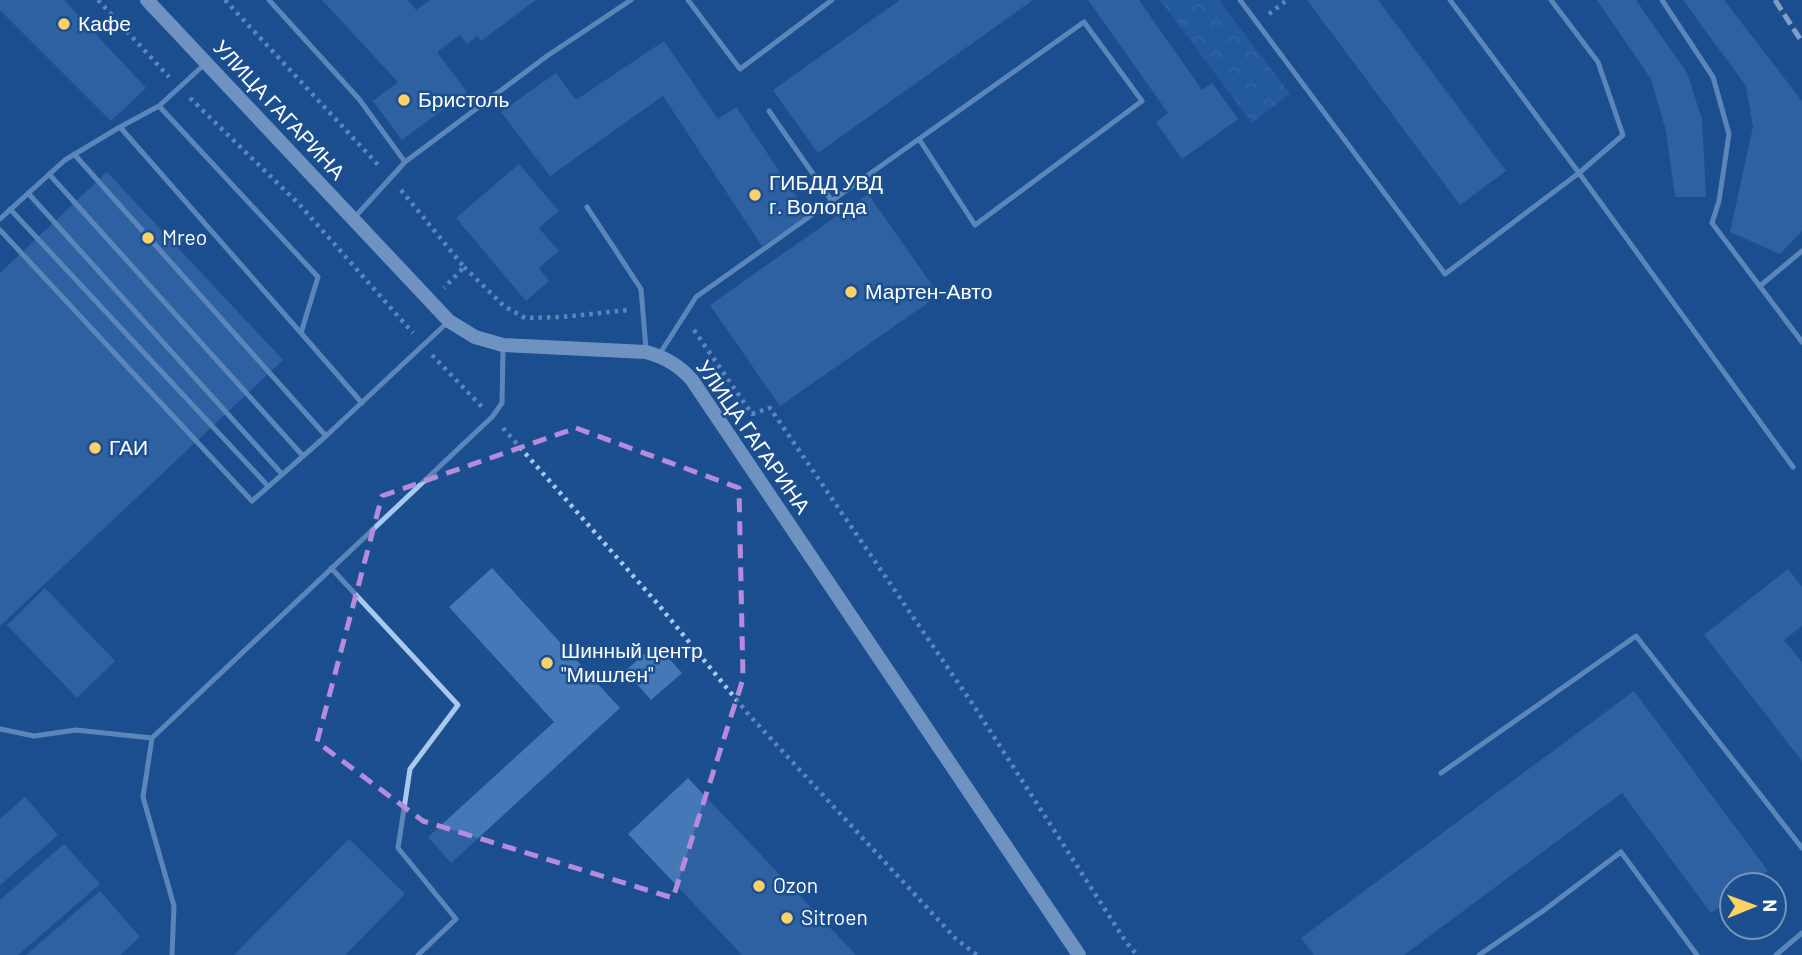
<svg xmlns="http://www.w3.org/2000/svg" width="1802" height="955" viewBox="0 0 1802 955" font-family="Barlow,sans-serif">
  <style>
    .park { fill: url(#park-crowns) }
    .building { fill: #4478b7 }
    .lines { fill: none; stroke-linecap: round; stroke-linejoin: round }
    .path { stroke: #a9c9ee; stroke-width: 4.5; stroke-dasharray: 3.5 5; stroke-linecap: butt }
    .lane { stroke: #a9c9ee; stroke-width: 5 }
    .secondary { stroke: #d6e6fa; stroke-width: 14 }
    .rail { stroke: #fff; stroke-width: 5; stroke-dasharray: 12 5; stroke-linecap: butt }
    .marked { fill: none; stroke: #b68bdc; stroke-width: 5; stroke-dasharray: 14 9; stroke-linejoin: round }
    .poi-dot { fill: #ffd166; stroke: #1b4f8f; stroke-width: 2.5 }
    .labels { text-anchor: middle; stroke-width: 5; stroke-linejoin: round; paint-order: stroke }
    .poi-label { font-size: 21px; fill: #fff; stroke: #1b4f8f; text-anchor: start }
    .street-label { font-size: 21px; fill: #fff; stroke: #1b4f8f }
  </style>
  <defs>
    <pattern id="park-crowns" width="20" height="18" patternUnits="userSpaceOnUse" patternTransform="scale(1.75)"><rect width="20" height="18" fill="#2e69ad"/><path d="M2 6a3 3 0 1 1 6 0M12 15a3 3 0 1 1 6 0" fill="none" stroke="#4d80b9"/></pattern>
  </defs>
  <rect width="100%" height="100%" fill="#1b4f8f"/>
  <!-- park -->
  <path class="park" d="M1160 0H1219L1290 94 1252 123Z"/>
  <!-- building -->
  <path class="building" d="M0 0H64L146 88 111 121 0 10Z
    M322 0H408L416 10 430 0H536L481 41 477 36 467 44 460 35 437 52 467 92 402 140 373 101 398 82Z
    M900 0H1033L818 153 773 90Z
    M1088 0H1139L1202 90 1212 83 1238 119 1182 159 1156 122 1168 113Z
    M1307 0H1378L1506 171 1460 205Z
    M1597 0H1636L1687 73 1702 119 1706 197H1675L1666 131 1651 79Z
    M1683 0H1724L1802 101V231L1780 254 1730 232 1753 127 1746 86Z
    M664 41 718 119 736 107 809 215 762 246 663 96 550 176 501 112 556 73 576 100Z
    M519 164 559 211 539 228 559 251 539 268 549 281 526 301 456 218Z
    M107 172 283 360 0 626V273Z
    M868 194 939 295 780 406 710 305Z
    M492 568 620 708 451 863 428 837 554 722 449 607Z
    M1788 569 1802 587V626L1784 640 1802 662V761L1704 635Z
    M45 588 115 661 77 698 7 625Z
    M656 644 682 673 651 700 625 671Z
    M1634 691 1768 871 1749 885H1732V898L1711 913 1622 793 1404 955H1314L1301 938Z
    M688 778 856 955H742L628 834Z
    M25 797 58 835 0 885V819Z
    M349 839 405 894 345 955H234Z
    M64 844 100 884 18 955H0V900Z
    M100 891 140 937 120 955H26Z"/>
  <g class="lines">
    <!-- path -->
    <path class="path" d="M98 0 169 77
      M225 0 381 168
      M1269 14 1287 0
      M190 98 299 204 413 333
      M401 190 464 267 444 288
      M464 267 504 306 525 318 562 317 629 310
      M694 330 752 414 770 408 976 709 1126 942 1137 955
      M432 355 482 407
      M503 428 657 603 749 715 956 939 977 955"/>
    <!-- lane -->
    <path class="lane" d="M269 0 359 99 405 162
      M688 0 740 69 832 0
      M1240 0 1445 274 1579 173 1450 0
      M1551 0 1598 62 1623 135 1579 173 1793 467
      M1662 0 1713 77 1729 134 1719 201 1712 223 1802 342
      M769 111 832 201
      M120 127 301 333 318 277 159 106
      M74 154 326 436
      M49 174 303 456
      M28 193 282 474
      M587 207 641 289 646 349
      M10 209 268 486
      M354 218 405 162 547 56 631 0
      M0 219 65 160 120 127 159 106 206 63
      M0 230 252 501 326 436 449 321
      M1760 286 1802 251
      M301 333 362 403
      M659 355 696 297 1084 22 1142 101 975 225 919 139
      M331 568 458 705 410 769 398 848 456 919 418 955
      M0 729 34 736 76 730 152 738
      M1441 773 1636 636 1802 848
      M172 955 174 906 143 797 152 738 492 417 502 403 503 348
      M1479 955 1543 911 1621 852 1697 955
      M1776 955 1802 933"/>
    <!-- secondary -->
    <path class="secondary" d="M147 0 449 321 475 337 503 345 646 352C665 357 679 365 692 380L1079 955"/>
    <!-- rail -->
    <path class="rail" d="M1775 0 1802 42"/>
  </g>
  <!-- marked area -->
  <path d="M0 0H1802V955H0ZM576 428 739 488 743 679 673 898 423 821 317 742 382 496Z" fill="#1b4f8f" fill-opacity=".55" fill-rule="evenodd"/>
  <path class="marked" d="M576 428 739 488 743 679 673 898 423 821 317 742 382 496Z"/>
  <!-- markers -->
  <g class="poi-dot">
    <circle cx="64" cy="24" r="7"/>
    <circle cx="404" cy="100" r="7"/>
    <circle cx="755" cy="195" r="7"/>
    <circle cx="148" cy="238" r="7"/>
    <circle cx="851" cy="292" r="7"/>
    <circle cx="95" cy="448" r="7"/>
    <circle cx="547" cy="663" r="7"/>
    <circle cx="759" cy="886" r="7"/>
    <circle cx="787" cy="918" r="7"/>
  </g>
  <g class="labels">
    <!-- poi labels -->
    <g class="poi-label">
      <text x="78" y="31">Кафе</text>
      <text x="418" y="107">Бристоль</text>
      <text x="769" y="190">ГИБДД УВД<tspan x="769" dy="24">г. Вологда</tspan></text>
      <text x="162" y="245">Mreo</text>
      <text x="865" y="299">Мартен-Авто</text>
      <text x="109" y="455">ГАИ</text>
      <text x="561" y="658">Шинный центр<tspan x="561" dy="24">"Мишлен"</tspan></text>
      <text x="773" y="893">Ozon</text>
      <text x="801" y="925">Sitroen</text>
    </g>
    <!-- street labels -->
    <g class="street-label">
      <text transform="translate(279 110) rotate(47)" y="7">УЛИЦА ГАГАРИНА</text>
      <text transform="translate(753 437) rotate(55)" y="7">УЛИЦА ГАГАРИНА</text>
    </g>
  </g>
  <!-- north arrow -->
  <g transform="translate(1753 906) rotate(89)"><circle r="33" fill="#1b4f8f" stroke="#7695bc" stroke-width="2"/>
  <path d="M0-5L12 26L0 18L-12 26Z" fill="#ffd166"/>
  <text y="-10" font-size="19" font-weight="bold" text-anchor="middle" fill="#ffffff">N</text>
  </g>
</svg>
